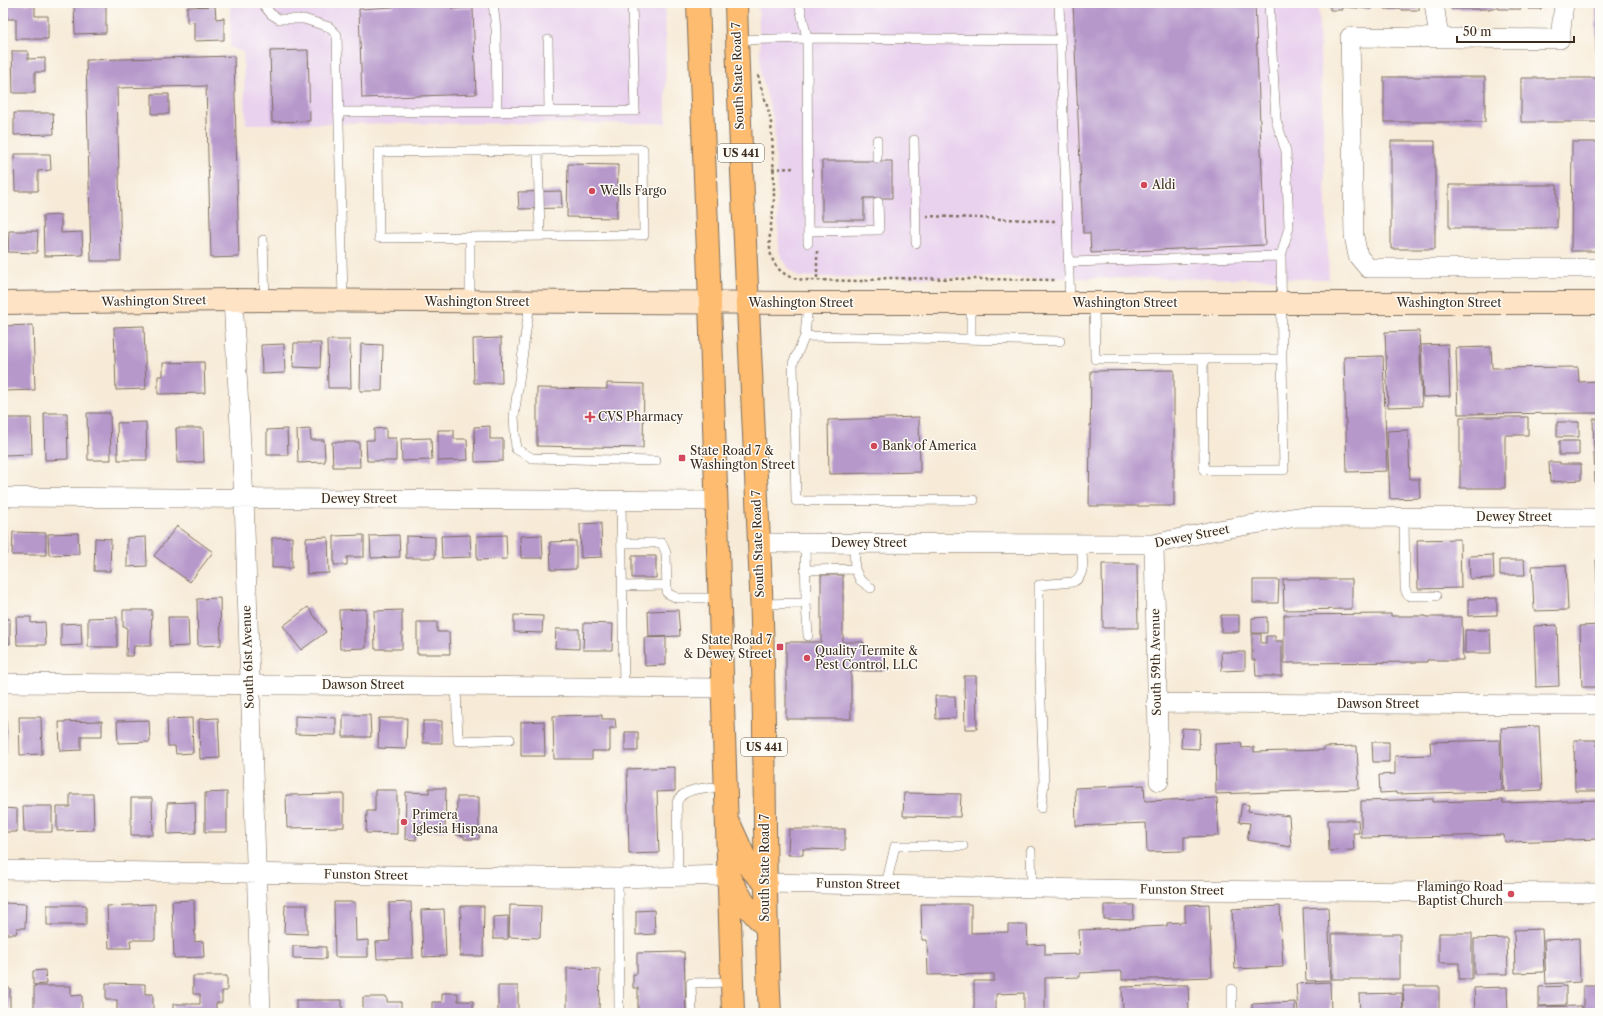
<svg xmlns="http://www.w3.org/2000/svg" width="1603" height="1016" viewBox="0 0 1603 1016" font-family="'Libre Caslon Text',serif">
  <style>
    .built { fill: #e9d2ee }
    .building { fill: #b698cb }
    .lines { fill: none; stroke-linecap: round; stroke-linejoin: round }
    .lane-casing { stroke: #7d6e5f; stroke-width: 10 }
    .street-casing { stroke: #7d6e5f; stroke-width: 20 }
    .secondary-casing { stroke: #7d6e5f; stroke-width: 24 }
    .primary-casing { stroke: #7d6e5f; stroke-width: 24 }
    .path { stroke: #7d6e5f; stroke-width: 2.5; stroke-dasharray: 3 3; stroke-linecap: butt }
    .lane { stroke: #fff; stroke-width: 9 }
    .street { stroke: #fff; stroke-width: 19 }
    .secondary { stroke: #fee4c5; stroke-width: 22 }
    .primary { stroke: #fdbc6f; stroke-width: 22 }
    .poi-dot { fill: #d1495b; stroke: #fdfcf7; stroke-width: 1.5 }
    .labels { text-anchor: middle; stroke-width: 3; stroke-linejoin: round; paint-order: stroke }
    .shield { fill: #fdfcf7; stroke: #75695f; stroke-width: 1 }
    .shield-label { font-size: 11px; font-weight: bold; fill: #3b2a1e }
    .street-label { font-size: 12px; fill: #3b2a1e; stroke: #fdfcf7 }
    .poi-label { font-size: 12px; fill: #3b2a1e; stroke: #fdfcf7; text-anchor: start }
  </style>
  <rect width="100%" height="100%" fill="#fdfcf7"/>
  <filter id="ink" filterUnits="userSpaceOnUse"><feTurbulence type="fractalNoise" baseFrequency=".025" numOctaves="2"/><feDisplacementMap in="SourceGraphic" scale="8" xChannelSelector="R" yChannelSelector="G"/><feConvolveMatrix kernelMatrix="1 2 1 2 8 2 1 2 1" color-interpolation-filters="sRGB"/></filter>
  <filter id="wash" filterUnits="userSpaceOnUse"><feTurbulence type="fractalNoise" baseFrequency=".012" numOctaves="4" result="noise"/><feDisplacementMap in="SourceGraphic" scale="16" xChannelSelector="R" yChannelSelector="G"/><feGaussianBlur stdDeviation="0.9" result="paint"/><feColorMatrix in="noise" values="0 0 0 0 0 0 0 0 0 0 0 0 0 0 0 0 0 1.4 0 .05"/><feComposite in="paint" operator="in"/></filter>
  <g filter="url(#wash)">
    <rect width="100%" height="100%" fill="#f7ebd8"/>
    <!-- built -->
    <path class="built" d="M230 3H665L666 123 246 124 243 52 230 47Z
      M758 3H1318L1329 279 799 277 793 273 786 265 779 252 774 121 761 75Z"/>
    <g id="blocks">
      <!-- building -->
      <path class="building" d="M393 3H452V9L473 8 476 94 362 98 359 9 393 7Z
        M1073 3H1255L1265 245 1091 253 1090 233H1083Z
        M1330 3H1419V10H1401V9H1385V7H1371V9L1342 7V10H1330Z
        M1451 3H1541V9H1528V7H1521V9H1499V8H1490V9H1451Z
        M1596 3H1600V58H1598V52H1596Z
        M7 4H35V16H48V39H16V19H7Z
        M106 4V33L75 34 74 5Z
        M215 6 216 19 224 18V40L194 41V22L187 23V7Z
        M308 50 310 121 272 122 270 51Z
        M12 51H28V59L45 58V72H35V93H13Z
        M234 56 239 257 211 258 206 86 117 88 121 261H91L86 60Z
        M1384 77H1485V122H1384Z
        M1521 78H1600V122H1521Z
        M152 94H169V114H152Z
        M14 113H53L54 134 14 135Z
        M1391 141H1435V249H1391Z
        M1572 142H1600V251H1571Z
        M14 154H50L51 170 38 171V191H15Z
        M822 161H892V198H864V220H822Z
        M568 164 618 165 617 218 567 217Z
        M1449 185H1557V228H1449Z
        M561 191 562 208 519 209 518 192Z
        M61 215V233L82 232 83 255 44 256 43 216Z
        M9 231H38L37 253 8 252Z
        M33 325 35 390 4 391 3 326Z
        M144 326 146 389 116 390 114 327Z
        M1419 331 1422 406 1388 407 1385 332Z
        M501 338 502 383H474L473 339Z
        M327 340H350L351 388H328Z
        M294 343H321L320 368 293 367Z
        M284 344 285 373 262 374 261 345Z
        M361 344 383 345 382 391H360Z
        M1448 344 1450 396 1423 397 1421 345Z
        M1491 347 1492 368 1578 367 1579 382 1600 381V413L1458 414 1456 348Z
        M1383 356 1387 471 1347 472 1344 357Z
        M204 362 205 393 158 394V376H163V363Z
        M1174 370V506H1089L1091 371Z
        M607 383 644 384 643 448 537 446V388L607 389Z
        M44 413H67L68 459 45 460Z
        M87 413H110L111 460H88Z
        M919 417 920 472 829 474 828 420Z
        M1460 417H1528V435H1505V488H1460Z
        M3 418H31L32 454 4 455Z
        M1593 419H1600V485H1595Z
        M146 422 147 460H118L117 423Z
        M1557 422H1579V437H1557Z
        M490 426V439H503V461L475 462 474 427Z
        M176 428H203L204 462 177 463Z
        M386 428V438H396V461H367L366 440H374V429Z
        M287 429 288 455H267V430Z
        M310 429 311 440H324L325 462 298 463 297 430Z
        M438 430H454V439H467L468 460 438 461Z
        M1408 430 1410 479H1419L1420 498 1390 499 1387 431Z
        M431 438 432 460 402 461 401 439Z
        M1559 441H1579V455H1559Z
        M332 442H359L360 467H333Z
        M1549 462H1560V464H1581V480L1550 482Z
        M601 523 602 557 581 558 580 524Z
        M177 526 213 552 190 582 154 556Z
        M3 532H6L7 554H3Z
        M13 532 46 533V555H12Z
        M78 533 79 554 49 555 48 534Z
        M364 535V557H347V565H334V536Z
        M399 535 400 557 371 558 370 536Z
        M470 535 471 557 442 558 441 536Z
        M506 535 507 559 477 560V536Z
        M542 535 543 558H521L520 536Z
        M406 536 435 537V558H406Z
        M146 537 147 566 127 567V538Z
        M292 537V568H272V538Z
        M328 537 329 573 307 574 306 538Z
        M95 538 111 539 110 571H94Z
        M1460 539 1461 588 1418 589 1417 540Z
        M576 541V569L551 570 550 542Z
        M1493 555 1494 578 1470 579 1469 556Z
        M632 556H656V578H632Z
        M1600 559V613H1598L1596 560Z
        M1500 560H1524L1525 575H1500Z
        M1102 564H1137L1138 628H1103Z
        M1566 565 1568 610 1534 611 1532 566Z
        M821 575H843V642H864V654H885V671H851V719H786V642H821Z
        M1283 579H1352V609L1284 610Z
        M1253 580H1279L1278 603H1253Z
        M220 598 221 645 198 646 197 599Z
        M1497 598V615L1468 616V599Z
        M308 607 326 632 301 650 283 626Z
        M366 609V648L340 649 339 610Z
        M123 610H152L151 646H134L133 656H126L127 627H123Z
        M402 610V649H375L374 611Z
        M678 610 680 636 649 637 648 611Z
        M1391 614V616H1426V617H1462L1463 660H1427V662L1284 663V615Z
        M514 615 543 616 542 633 514 632Z
        M1221 615H1239V632H1221Z
        M16 617H31V623L45 622 46 645H17Z
        M117 617V647H88V618Z
        M168 617H188L189 646 169 647Z
        M1267 617V633H1252V618Z
        M3 619H10V644H3Z
        M417 622H437V632H449L450 654H417Z
        M81 623 82 645 61 646V624Z
        M584 623 613 624 612 650H583Z
        M1557 625 1559 686 1536 687 1534 626Z
        M1600 625V687H1582L1580 626Z
        M556 629H579V649L555 648Z
        M1465 630H1490L1491 653H1465Z
        M1252 634H1261V643H1266V636H1275V641H1282V676H1256L1255 660H1252Z
        M666 637V665L645 666 644 638Z
        M1221 652H1245V670L1222 671Z
        M964 676H976L977 729H965Z
        M935 696H955L956 718 936 719Z
        M343 715H370L371 737H343Z
        M602 715V719H615L616 728H610V751H592V759H554L553 716Z
        M295 716 336 718V735L295 734Z
        M19 717H41L42 754 20 755Z
        M3 718H6L7 753H3Z
        M192 718 193 753 176 754 175 746H168L167 719Z
        M218 718 220 758 200 759 199 719Z
        M379 718H407L406 749 378 748Z
        M149 720 150 742 118 743 117 721Z
        M102 721V736H81V750L60 751 59 722Z
        M423 721H442V743H423Z
        M544 721 545 756H521V722Z
        M1539 726 1542 790 1504 792 1501 728Z
        M1182 728 1200 729 1199 749 1181 748Z
        M625 732H638V751H625Z
        M1500 740 1502 791 1396 794V792L1380 793 1379 775 1395 774V756L1431 755 1430 742Z
        M1574 740H1596L1597 746 1600 745V751H1597V757H1600V763H1598V767H1600V774H1598V779H1600L1598 791H1575Z
        M1372 742H1389V762H1373Z
        M1241 743 1242 748 1254 747V752L1324 750V747L1357 746 1359 789 1216 794 1215 744Z
        M675 767V791L657 792 659 853 629 854 627 769Z
        M1144 785 1145 801 1217 798 1219 836 1184 837V851L1147 852 1146 823 1076 826 1075 788Z
        M429 788H446L445 831 416 830V840L405 839 406 792 429 793Z
        M375 790H397V834L366 833 367 811H375Z
        M227 792V832H205V793Z
        M904 793 961 794 960 817 903 816Z
        M70 794H93L94 830 57 831V807H70Z
        M344 794V827L287 828 286 795Z
        M457 797H479V839H464V836L456 835Z
        M131 798H152L153 835H131Z
        M1433 799V802L1503 800V803L1600 800V839L1505 842 1504 835 1361 838V801Z
        M195 802 196 833 168 834 167 803Z
        M1242 804 1249 805 1248 811 1289 816 1291 847 1247 840 1250 823 1239 822Z
        M23 806H52V832H24Z
        M3 808 17 809V832H3Z
        M1328 820H1358L1359 833H1353L1354 850 1329 851Z
        M789 829H845V850L803 849V855H788Z
        M194 900 195 942 203 941 204 957 174 958 172 901Z
        M334 902H355L356 941 368 940V957H335Z
        M411 902 413 958 377 959 376 942 390 941 389 903Z
        M3 903 26 904 25 928H17L16 934H4Z
        M155 904V940H130L131 948H109L107 906Z
        M921 904H971V933L1008 932V925H1027L1028 945 1045 944V955L1080 954 1079 930 1167 926V923L1185 922V905L1209 904 1212 977 1122 980V971L1080 973V977L1045 978V1013H1024V993L996 994V1013H974V981H994V974L928 975 927 940H922Z
        M47 905H86V925H47Z
        M285 905H307V934L284 933Z
        M510 905 541 906 540 938 509 937Z
        M1104 905H1134L1133 920 1104 919Z
        M461 906H484L483 956H460Z
        M1280 906 1283 967 1235 969 1232 909Z
        M1328 907 1331 980 1306 981 1303 908Z
        M444 909 446 956 423 957 421 910Z
        M654 910 655 934 636 935V911Z
        M508 916V939H493V917Z
        M1542 929 1544 972 1515 973 1514 930Z
        M1439 933H1472V979H1459V963H1439Z
        M1332 934H1400V979H1332Z
        M1507 938 1508 974H1474V939Z
        M1579 938 1580 982 1546 984 1544 940Z
        M293 946 326 947V959L293 958Z
        M684 952 686 1013H638V988H633V974H637V953Z
        M567 968 600 969 599 1013H567Z
        M45 970 46 984 33 985V971Z
        M193 976H227V991H222V1003H216V1013H173V1004H200V994H193Z
        M1330 982 1331 1013H1298L1296 984Z
        M106 983 145 984V994H153V1013H117V1000H106Z
        M1179 985H1188L1189 1013H1123L1122 987Z
        M34 986H71V996L82 995V1013H34Z
        M498 986H518V1013H498Z
        M1403 986H1439V1013H1404Z
        M1566 986V1005L1539 1006V987Z
        M1583 986H1600V1013H1583Z
        M1507 987 1508 1013H1475L1474 988Z
        M3 988H10V1013H3Z
        M442 993H458V1001H473V1013H432V1002H442Z
        M1402 993 1403 1013H1360L1359 994Z
        M363 997H387V1002H401V1013H363Z
        M296 1000H342V1013H296Z
        M1295 1002V1013H1252V1004Z
        M1581 1006V1013H1538V1007Z"/>
    </g>
  </g>
  <g filter="url(#ink)">
    <use href="#blocks" fill-opacity="0" stroke="#7d6e5f" stroke-width="1"/>
    <g class="lines">
      <!-- lane casing -->
      <g class="lane-casing">
        <path id="lane" d="M262 3 271 14 279 19H304L329 27 337 35 343 301
          M493 3 496 29 497 111
          M799 3 807 38 808 243
          M1059 3 1070 303
          M548 40 549 111
          M737 40 807 38 1060 40
          M338 112 635 111 632 3
          M877 140V158
          M914 140 916 243
          M643 149 644 235 379 238 378 152Z
          M538 150 540 236
          M808 231 879 230 878 202
          M470 237V301
          M263 240 265 301
          M1070 262 1281 256 1289 227 1286 151 1276 120 1269 3
          M530 302 514 416 516 449 532 458 656 461
          M971 303V339
          M1094 303 1095 359H1282L1281 256
          M805 336 808 303
          M1203 359 1204 470H1284L1282 359
          M974 500 796 501 793 363 805 336 1060 341
          M621 501 624 687
          M1404 517 1405 588 1407 594 1410 596H1436
          M622 543H662L666 553 667 593 677 598H719
          M855 569 860 580 871 588
          M806 570 855 569 854 543
          M623 586 667 585
          M806 603 808 636
          M761 604 806 603 805 542
          M456 686 458 741 510 739
          M1041 808 1044 783 1039 651V585L1073 582C1087 576 1082 556 1081 544
          M1031 851 1032 888
          M678 876 677 802C684 786 710 788 725 787
          M618 878 619 1013
          M886 885 895 846H963
          M1232 989V1013
          M692 1013 691 983 732 982"/>
      </g>
      <!-- street casing -->
      <g class="street-casing">
        <path id="street" d="M1434 3 1439 38
          M1564 3 1560 39 1350 37 1354 236 1358 256 1368 268H1600
          M233 300 244 499 261 1013
          M3 497 716 501
          M759 543 1154 544 1212 531 1297 517 1600 518
          M1154 544 1159 781
          M3 683 722 688
          M1156 703 1600 705
          M3 870 618 878 728 875
          M765 883 1146 890 1600 893"/>
      </g>
      <!-- secondary casing -->
      <g class="secondary-casing">
        <path id="secondary" d="M3 303 233 300 808 303H1600"/>
      </g>
      <!-- primary casing -->
      <g class="primary-casing">
        <path id="primary" d="M698 3 710 302 733 1013
          M736 3C741 191 752 378 760 566 767 715 762 864 770 1013
          M731 827 749 867 765 883
          M729 877 745 904 765 926"/>
      </g>
      <!-- path -->
      <path class="path" d="M758 75C761 91 769 107 771 123 773 148 774 175 774 200 773 218 767 237 771 255 776 272 789 279 806 280L863 281 887 278 1057 280
        M772 169 795 168
        M926 216 1055 221
        M817 251V280"/>
      <!-- lane -->
      <use href="#lane" class="lane"/>
      <!-- street -->
      <use href="#street" class="street"/>
      <!-- secondary -->
      <use href="#secondary" class="secondary"/>
      <!-- primary -->
      <use href="#primary" class="primary"/>
    </g>
  </g>
  <!-- markers -->
  <g class="poi-dot">
    <circle cx="1144" cy="185" r="4"/>
    <circle cx="592" cy="191" r="4"/>
    <path d="M588 411h4v4h4v4h-4v4h-4v-4h-4v-4h4z"/>
    <circle cx="874" cy="446" r="4"/>
    <rect x="678" y="454" width="8" height="8" rx="2"/>
    <rect x="776" y="643" width="8" height="8" rx="2"/>
    <circle cx="807" cy="658" r="4"/>
    <circle cx="404" cy="822" r="4"/>
    <circle cx="1511" cy="894" r="4"/>
  </g>
  <g class="labels">
    <!-- shield labels -->
    <g class="shield">
      <rect x="718" y="144" width="46" height="18" rx="3"/>
      <rect x="741" y="738" width="46" height="18" rx="3"/>
    </g>
    <g class="shield-label">
      <text x="741" y="157">US 441</text>
      <text x="764" y="751">US 441</text>
    </g>
    <!-- street labels -->
    <g class="street-label">
      <text transform="translate(738 76) rotate(-92)" y="4">South State Road 7</text>
      <text transform="translate(154 301) rotate(-1)" y="4">Washington Street</text>
      <text x="477" y="306">Washington Street</text>
      <text x="801" y="307">Washington Street</text>
      <text x="1125" y="307">Washington Street</text>
      <text x="1449" y="307">Washington Street</text>
      <text x="359" y="503">Dewey Street</text>
      <text x="1514" y="521">Dewey Street</text>
      <text transform="translate(1192 536) rotate(-11)" y="4">Dewey Street</text>
      <text x="869" y="547">Dewey Street</text>
      <text transform="translate(758 544) rotate(-92)" y="4">South State Road 7</text>
      <text transform="translate(248 657) rotate(-92)" y="4">South 61st Avenue</text>
      <text transform="translate(1156 662) rotate(-91)" y="4">South 59th Avenue</text>
      <text x="363" y="689">Dawson Street</text>
      <text x="1378" y="708">Dawson Street</text>
      <text transform="translate(765 868) rotate(-90)" y="4">South State Road 7</text>
      <text transform="translate(366 875) rotate(1)" y="4">Funston Street</text>
      <text transform="translate(858 884) rotate(1)" y="4">Funston Street</text>
      <text transform="translate(1182 890) rotate(1)" y="4">Funston Street</text>
    </g>
    <!-- poi labels -->
    <g class="poi-label">
      <text x="1152" y="189">Aldi</text>
      <text x="600" y="195">Wells Fargo</text>
      <text x="598" y="421">CVS Pharmacy</text>
      <text x="882" y="450">Bank of America</text>
      <text x="690" y="455">State Road 7 &amp;<tspan x="690" dy="14">Washington Street</tspan></text>
      <text x="772" y="644" text-anchor="end">State Road 7<tspan x="772" dy="14">&amp; Dewey Street</tspan></text>
      <text x="815" y="655">Quality Termite &amp;<tspan x="815" dy="14">Pest Control, LLC</tspan></text>
      <text x="412" y="819">Primera<tspan x="412" dy="14">Iglesia Hispana</tspan></text>
      <text x="1503" y="891" text-anchor="end">Flamingo Road<tspan x="1503" dy="14">Baptist Church</tspan></text>
    </g>
  </g>
  <!-- margin -->
  <rect width="1603" height="1016" fill="none" stroke="#fdfcf7" stroke-width="16"/>
  <!-- scale -->
  <path d="M1457 36v6h117v-6" fill="none" stroke="#3b2a1e" stroke-width="2"/>
  <text x="1463" y="36" font-size="12" fill="#3b2a1e" stroke="#fdfcf7" stroke-width="3" paint-order="stroke">50 m</text>
</svg>
